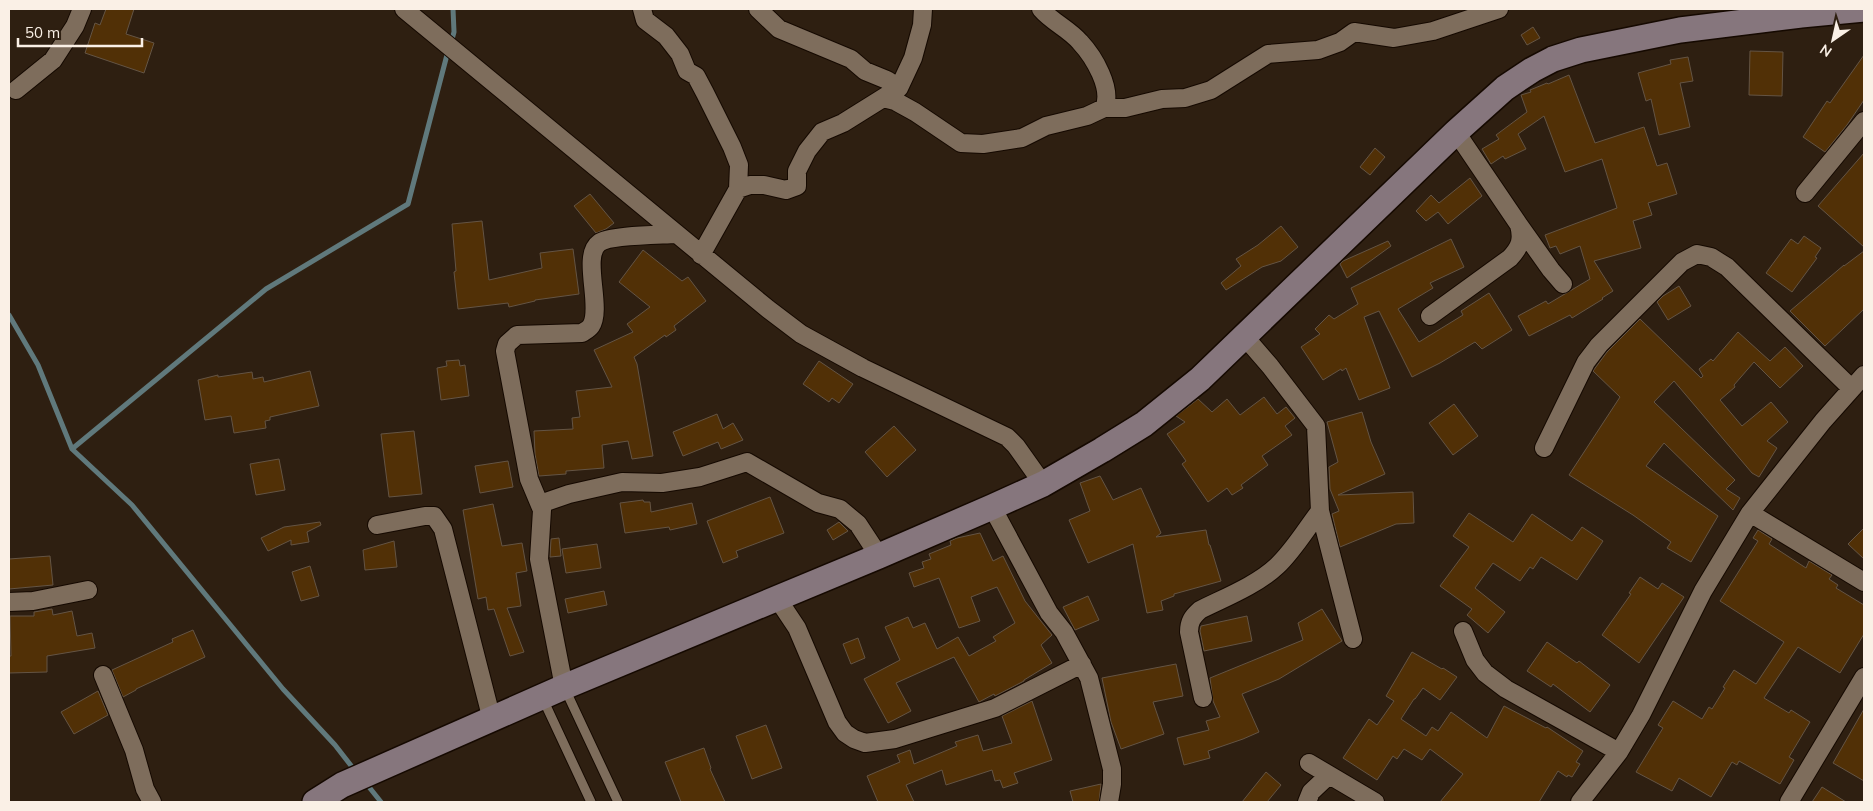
<svg xmlns="http://www.w3.org/2000/svg" width="1873" height="811" viewBox="0 0 1873 811" font-family="Mulish,sans-serif">
  <style>
    .lines { fill: none; stroke-linecap: round; stroke-linejoin: round }
    .stream { stroke: #60797c; stroke-width: 5 }
    .building { fill: #513006; stroke: #645444 }
    .lane-casing { stroke: #150900; stroke-width: 11 }
    .street-casing { stroke: #150900; stroke-width: 20 }
    .secondary-casing { stroke: #150900; stroke-width: 28 }
    .lane { stroke: #7e6d5c; stroke-width: 9 }
    .street { stroke: #7e6d5c; stroke-width: 18 }
    .secondary { stroke: #86767d; stroke-width: 25 }
  </style>
  <rect width="100%" height="100%" fill="#2e1f11"/>
  <g class="lines">
    <!-- stream -->
    <path class="stream" d="M451 43 454 32 453 9
      M9 315 38 365 72 449 132 505 283 689 335 745 356 772
      M72 449 266 289 408 204 448 51
      M365 782 381 802"/>
  </g>
  <!-- building -->
  <path class="building" d="M106 9H134L126 34 154 43 144 73 85 53 95 23 100 25Z
    M1533 27 1540 38 1527 45 1521 35Z
    M1750 51 1783 52 1782 96 1749 95Z
    M1864 55V100L1847 125 1825 152 1803 137 1827 101 1830 103Z
    M1688 57 1693 81 1680 83 1690 127 1659 135 1651 99 1646 101 1638 73 1671 64 1670 60Z
    M1569 75 1595 143 1644 127 1657 166 1667 163 1677 194 1648 203 1652 215 1633 221 1641 248 1594 261 1613 291 1602 298 1603 299 1572 318 1570 315 1529 336 1518 316 1546 301 1548 304 1590 279 1580 246 1560 254 1556 246 1550 248 1545 235 1617 208 1602 159 1565 172 1544 116 1518 134 1526 149 1505 159 1503 156 1491 164 1482 149 1499 139 1496 135 1527 112 1521 95 1531 92 1530 90 1547 83 1548 84Z
    M1375 148 1385 157 1370 175 1360 167Z
    M1864 153V247L1818 206Z
    M1470 178 1482 196 1448 224 1438 212 1426 221 1416 211 1431 195 1439 203Z
    M590 194 614 223 606 229 596 233 574 206Z
    M482 221 489 280 542 268 540 253 573 249 579 294 535 300V301L509 307 508 303 458 309 454 272 456 271 452 224Z
    M1281 226 1298 247 1281 261 1262 267 1226 290 1221 283 1241 266 1236 259 1258 245Z
    M1804 236 1821 248 1815 257 1817 258 1792 292 1766 273 1791 239 1798 244Z
    M1451 239 1464 267 1430 283 1433 288 1398 309 1419 342 1463 315 1461 311 1489 293 1512 330 1482 349 1475 342 1440 363 1412 377 1379 311 1364 317 1390 388 1359 400 1346 368 1342 371 1341 369 1323 380 1301 347 1320 334 1315 329 1329 315 1334 319 1358 304 1351 288Z
    M1388 241 1391 246 1347 278 1340 264 1343 261Z
    M643 250 682 281 688 277 706 301 674 326 676 330 666 337 665 335 634 357 637 364 653 456 632 459 628 441 602 445 604 468 566 471V474L539 476 535 454 534 431 573 429 572 418 580 417 576 391 612 387 594 350 633 332 627 324 650 307 619 282Z
    M1864 251V309L1825 346 1790 311 1844 265V266Z
    M1679 286 1691 306 1668 320 1657 302 1663 296Z
    M1640 319 1701 378 1703 376 1699 369 1711 359 1713 361 1738 332 1770 361 1785 347 1803 366 1780 388 1754 362 1734 385 1735 387 1720 400 1742 426 1771 402 1788 422 1767 441 1777 448 1759 477 1752 473 1674 381 1654 402 1735 480 1726 489 1740 498 1733 510 1664 443 1646 466 1718 516 1691 562 1667 548 1671 542 1633 515 1569 475 1620 397 1593 371 1607 352Z
    M459 360 460 366 465 365 469 396 441 400 437 368 447 366 446 361Z
    M819 361 853 384 839 403 832 398 829 402 803 384Z
    M310 371 319 406 270 417V420L265 421 266 428 234 433 231 416 205 420 198 380 218 375V377L252 372 253 379 263 377 264 382Z
    M1264 397 1277 414 1286 407 1295 418 1285 426 1292 435 1262 456 1268 465 1241 485 1243 488 1232 495 1227 488 1208 502 1182 464 1186 461 1167 434 1185 422 1176 416 1198 399 1212 412 1227 399 1240 415Z
    M1454 404 1478 436 1453 455 1429 423Z
    M1362 412 1371 442 1385 474 1338 495 1413 492 1414 523 1396 524 1340 547 1332 514 1339 511 1330 489 1329 467 1338 462 1327 422Z
    M717 414 723 429 733 423 743 440 721 449 718 442 683 456 673 432Z
    M894 426 916 450 887 477 865 452Z
    M414 431 422 494 389 497 381 434Z
    M279 459 285 490 256 495 250 464Z
    M508 461 513 487 480 493 475 466Z
    M1100 476 1113 500 1141 488 1161 533 1156 537 1206 530 1209 545H1210L1221 581 1174 594V596L1161 601 1163 610 1147 613 1133 544 1088 563 1069 520 1090 511 1080 483Z
    M770 497 784 533 736 551 738 557 723 563 707 521Z
    M643 500 644 502H650L651 512 692 503 697 524 670 530 669 527 625 533 620 503Z
    M493 504 502 546 522 543 527 571 516 573 521 606 507 608 524 652 510 656 494 609 488 610 486 597 478 599 463 510Z
    M1469 513 1513 542 1532 514 1572 541 1582 527 1603 541 1577 580 1541 557 1533 569 1530 567 1520 581 1493 563 1475 588 1505 612 1488 633 1467 615 1472 609 1440 586 1469 547 1453 536Z
    M320 522 321 525 307 532 309 542 291 545V540L268 551 261 538 284 527Z
    M839 522 848 531 833 540 827 530Z
    M1864 528V559L1848 544Z
    M1758 530 1772 539 1769 544 1806 568 1809 561 1832 575 1829 579 1838 585 1836 588 1864 605V634L1840 673 1798 647 1764 698 1789 713 1791 710 1810 722 1789 757 1794 760 1780 784 1739 761 1737 765 1732 762 1711 797 1679 778 1672 791 1636 772 1663 728 1658 725 1673 701 1702 719 1709 707 1712 709 1725 688 1723 687 1734 670 1756 684 1784 642 1720 601 1758 541 1753 538Z
    M980 533 993 561 1003 556 1025 601 1052 635 1041 645 1052 663 1024 680V681L995 696 994 694 979 702 954 657 896 683 911 711 888 723 864 679 900 660 885 627 908 617 913 628 925 623 937 649 958 637 969 656 996 641 993 637 1015 623 997 587 971 597 980 621 959 628 939 578 914 587 909 573 924 568 922 562 931 559 929 554 951 545 950 541 957 538Z
    M559 538 561 556 550 557 551 539Z
    M394 541 397 567 365 570 363 550Z
    M597 544 601 568 566 573 562 549Z
    M50 556 53 585 9 589V559Z
    M310 566 319 596 301 601 292 572Z
    M1640 577 1658 589 1662 583 1684 597 1639 663 1602 635 1631 594 1629 593Z
    M604 591 607 605 568 613 565 599Z
    M1088 596 1099 620 1075 630 1063 607Z
    M52 609 53 615 72 611 77 636 92 633 95 648 47 656V672L9 673V656H11L10 616H34V612Z
    M1322 609 1342 641 1279 679 1242 694 1259 732 1243 739 1208 751 1210 758 1184 765 1177 738 1209 730 1206 721 1220 717 1213 701 1210 678 1303 640 1298 623Z
    M1247 616 1252 641 1204 651 1200 631 1201 626Z
    M193 630 205 657 136 689V690L123 697 112 670 173 642 172 639Z
    M858 638 865 658 851 664 843 644Z
    M1547 642 1577 663 1579 661 1610 685 1590 712 1553 684 1551 687 1527 671Z
    M1412 652 1442 669 1443 668 1457 677 1440 700 1423 688 1415 699H1414L1401 719 1426 736 1432 727 1438 731 1451 712 1487 738 1504 706 1546 728 1547 727 1583 751 1576 762 1580 764 1572 777 1568 775 1567 777 1558 771 1539 802H1440L1463 774 1430 749 1422 760 1404 749 1397 759 1393 756 1377 780 1343 758 1369 719 1377 725 1394 701 1386 696Z
    M1176 664 1183 696 1153 702 1164 734 1121 749 1111 722 1102 678Z
    M98 691 108 715 74 734 61 712Z
    M1032 701 1052 760 1014 773 1018 783 1003 788 1000 780 995 781 992 770 946 785 942 770 906 785 914 802H878L867 776 900 762 897 755 910 750 914 764 957 746 955 742 978 735 983 751 1012 743 1002 716Z
    M1864 709V781L1833 763Z
    M766 725 782 768 752 779 736 736Z
    M704 748 711 768 710 769 725 802H681L665 762Z
    M1266 772 1281 785 1267 802H1242Z
    M1101 784 1099 802H1073L1070 791Z
    M1822 787 1846 802H1812Z"/>
  <g class="lines">
    <!-- lane casing -->
    <g class="lane-casing">
      <path id="lane" d="M565 689 618 802
        M542 697 591 802"/>
    </g>
    <!-- street casing -->
    <g class="street-casing">
      <path id="street" d="M404 9 768 309 801 334 863 368 1007 437 1016 446 1043 484
        M642 9 645 20 666 36 680 54 687 71 696 76 705 93 732 147 739 165 738 189
        M758 9 779 29 851 59 865 71 887 80 899 88
        M1041 9C1052 22 1069 29 1080 42 1094 57 1113 89 1104 108
        M16 90 53 60 75 26 82 9
        M883 98 895 101 915 112 961 143 983 144 1022 138 1046 126 1087 116 1104 108H1125L1162 99 1185 98 1211 90 1268 54 1318 50 1340 42 1354 32 1394 38 1433 31 1499 9
        M1805 193 1864 121
        M1519 225 1551 270 1563 284
        M701 255 738 189 750 185H764L786 190 797 186V171L807 151 822 132 843 123 899 88 913 58 922 25 923 9
        M1430 316 1510 258C1520 247 1523 240 1519 225L1456 132
        M1244 336 1270 366 1316 426 1320 511 1353 639
        M1544 448 1586 362 1599 345 1682 262 1697 254 1711 257 1727 267 1851 388
        M540 504 569 494 622 482 662 483 700 477 747 462 818 503 840 509 858 524 879 556
        M992 507 1049 613 1064 632 1089 678 1112 769V784L1109 802
        M1750 513 1864 582
        M377 525 425 516H434L443 529 492 720
        M777 598 797 628 837 722 845 733 854 739 865 743 895 739 995 708 1082 664
        M9 602 33 601 88 590
        M1463 631 1475 660 1485 673 1506 689 1619 752
        M103 675 134 750 145 789 152 802
        M564 687 539 559 542 510 529 479 505 351 507 344 517 335 582 333C585 331 589 329 591 326 603 308 581 256 599 243 609 235 660 235 675 234
        M1203 698 1189 632C1189 622 1192 617 1200 610 1224 598 1257 585 1277 566 1294 550 1306 529 1320 511
        M1309 763 1375 802
        M1307 802 1311 792 1329 775
        M1580 802 1619 752 1641 715 1703 591 1750 513 1823 421 1864 375
        M1789 802 1864 677"/>
    </g>
    <!-- secondary casing -->
    <g class="secondary-casing">
      <path id="secondary" d="M315 802 342 785 564 687 879 556 992 507 1043 484 1102 450 1144 424 1200 379 1456 132 1505 88 1532 70 1553 59 1581 50 1680 30 1801 15 1864 9"/>
    </g>
    <!-- lane -->
    <use href="#lane" class="lane"/>
    <!-- street -->
    <use href="#street" class="street"/>
    <!-- secondary -->
    <use href="#secondary" class="secondary"/>
  </g>
  <!-- border -->
  <rect width="1873" height="811" fill="none" stroke="#faf0e6" stroke-width="20"/>
  <!-- north arrow -->
  <g transform="translate(1833 40) rotate(214)" stroke="#2e1f11" stroke-width="4" paint-order="stroke">
  <path d="M0-4L9 19L0 12L-9 19Z" fill="#faf0e6"/>
  <text y="-8" font-size="14" font-weight="bold" text-anchor="middle" fill="#faf0e6">N</text>
  </g>
  <!-- scale -->
  <path d="M18 38v8h124v-8" fill="none" stroke="#faf0e6" stroke-width="2.5"/>
  <text x="25" y="38" font-size="15" fill="#faf0e6" stroke="#2e1f11" stroke-width="4" paint-order="stroke">50 m</text>
</svg>
